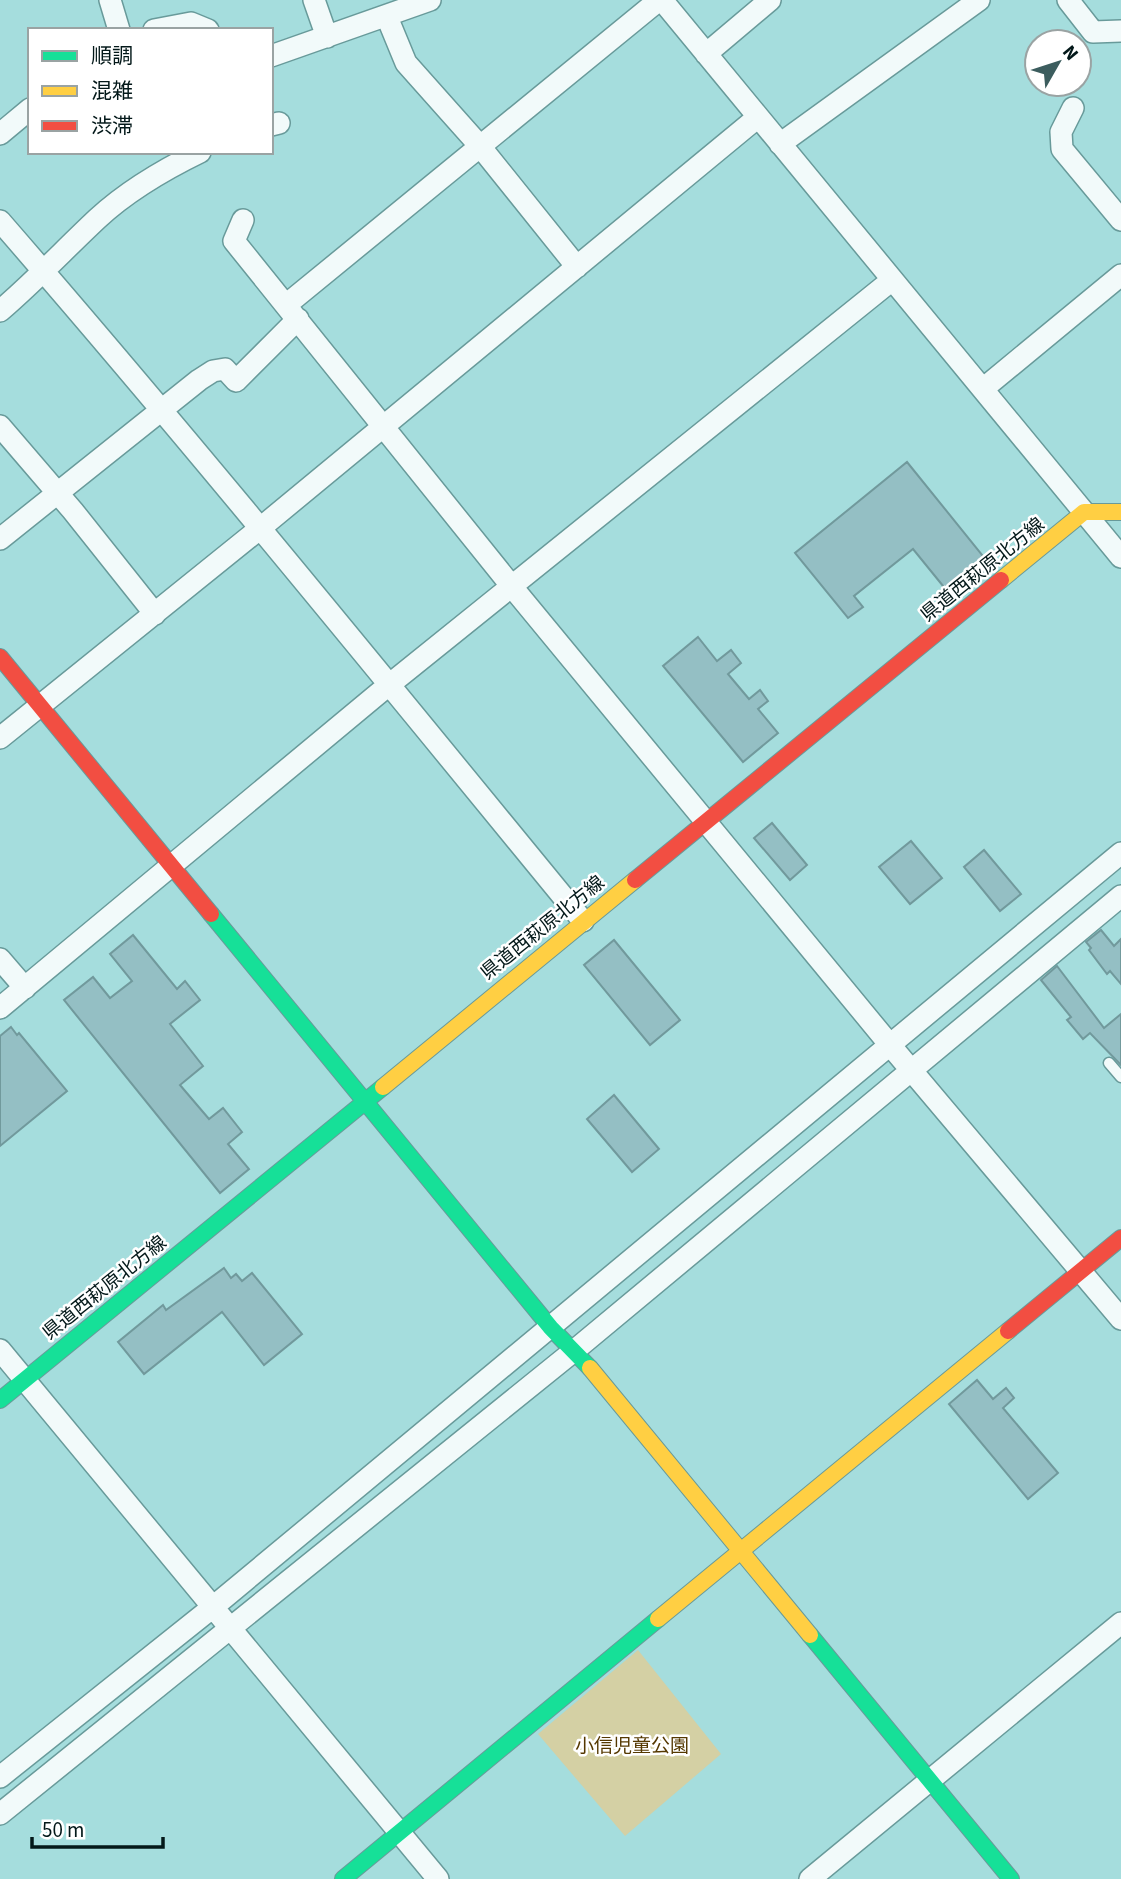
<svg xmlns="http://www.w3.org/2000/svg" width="1121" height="1879" viewBox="0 0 1121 1879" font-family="'Source Sans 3','Noto Sans JP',sans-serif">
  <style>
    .green { fill: #d4d0a4 }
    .building { fill: #94bfc4; stroke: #71999c; stroke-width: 2 }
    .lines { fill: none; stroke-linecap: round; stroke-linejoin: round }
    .lane-casing { stroke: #689a9a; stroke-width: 13 }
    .street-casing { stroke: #689a9a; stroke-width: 24 }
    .fast-casing { stroke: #689a9a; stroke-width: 18 }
    .slow-casing { stroke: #689a9a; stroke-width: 18 }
    .jam-casing { stroke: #689a9a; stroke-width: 18 }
    .lane { stroke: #f2fafa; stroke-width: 10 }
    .street { stroke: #f2fafa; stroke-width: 21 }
    .fast { stroke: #16e098; stroke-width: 16 }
    .slow { stroke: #ffcf43; stroke-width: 16 }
    .jam { stroke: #f24e42; stroke-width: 16 }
    .labels { text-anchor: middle; stroke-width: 5; stroke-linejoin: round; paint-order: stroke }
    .street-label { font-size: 19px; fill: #031819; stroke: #fff }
    .park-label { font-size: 19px; fill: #553800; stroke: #fff }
  </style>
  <rect width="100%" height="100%" fill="#a5dddd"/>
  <!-- green -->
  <path class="green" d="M638 1650 721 1754 625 1836 538 1734Z"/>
  <!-- building -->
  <path class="building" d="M907 462 991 566 952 597 913 549 854 596 863 607 848 618 795 553Z
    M698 637 717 661 731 650 741 663 728 674 749 699 760 690 768 701 758 709 778 733 743 762 663 666Z
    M772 823 807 865 790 880 754 838Z
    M911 841 942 878 910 904 879 867Z
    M984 850 1021 894 1000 911 964 867Z
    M1101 930 1114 946 1121 939V984L1110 971 1107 974 1089 950 1091 948 1086 942Z
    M133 935 177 989 185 981 200 1000 170 1024 203 1066 180 1085 209 1119 223 1108 242 1132 228 1144 249 1169 220 1193 64 1000 93 977 110 998 132 981 110 954Z
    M614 940 680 1020 650 1045 584 965Z
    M1057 966 1104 1028 1121 1014V1065L1090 1033 1083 1039 1067 1020 1071 1017 1041 980Z
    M11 1027 17 1035 19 1033 67 1091 0 1146V1036Z
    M614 1095 659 1149 632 1172 587 1119Z
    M224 1268 231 1278 236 1274 242 1281 252 1273 302 1334 264 1365 222 1312 144 1374 118 1342 163 1305 166 1310Z
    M977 1380 993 1399 1006 1388 1014 1398 1003 1408 1058 1473 1028 1499 949 1404Z"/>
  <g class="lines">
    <!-- lane casing -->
    <g class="lane-casing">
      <path id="lane" d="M1109 1063 1121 1077"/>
    </g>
    <!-- street casing -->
    <g class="street-casing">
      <path id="street" d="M110 0 119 30
        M314 0 327 37
        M662 0 1121 557
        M1068 0 1093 32 1121 31
        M387 17 406 63 479 145 577 267
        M154 30 191 23 208 30
        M706 54 770 0
        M271 56 430 0
        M1073 108 1061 132 1062 149 1121 220
        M271 125 279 123
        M0 134 30 109
        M780 144 979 0
        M243 220 234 241 513 588 890 1045 1121 1319
        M0 221C199 450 390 686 583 921
        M286 305 659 0
        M0 311C35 281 64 250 97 219 126 192 165 169 200 152
        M984 388 1121 275
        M0 426 73 511 155 614
        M0 539 199 380 213 371 225 369 236 381 298 319
        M0 738 258 530 758 117
        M0 959 25 988
        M0 1008 379 693 892 280
        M0 1350 438 1879
        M0 1777 213 1607 1121 853
        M0 1814 575 1350 1121 896
        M810 1879 1121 1623"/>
    </g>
    <!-- fast casing -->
    <g class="fast-casing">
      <path id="fast" d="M211 914 551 1328 590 1368
        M0 1400 383 1087
        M810 1635 1011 1879
        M343 1879 658 1619"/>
    </g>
    <!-- slow casing -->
    <g class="slow-casing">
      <path id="slow" d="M1001 580 1084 512H1121
        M383 1087 635 880
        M590 1368 810 1635
        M658 1619 1008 1331"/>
    </g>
    <!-- jam casing -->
    <g class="jam-casing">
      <path id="jam" d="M0 657 211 914
        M635 880 1001 580
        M1008 1331 1121 1238"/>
    </g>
    <!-- lane -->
    <use href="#lane" class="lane"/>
    <!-- street -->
    <use href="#street" class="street"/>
    <!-- fast -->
    <use href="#fast" class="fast"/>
    <!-- slow -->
    <use href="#slow" class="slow"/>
    <!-- jam -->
    <use href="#jam" class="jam"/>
  </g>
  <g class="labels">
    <!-- street labels -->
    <g class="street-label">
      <text transform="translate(982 569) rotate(-39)" y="7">県道西萩原北方線</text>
      <text transform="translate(542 927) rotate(-39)" y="7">県道西萩原北方線</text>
      <text transform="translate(104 1287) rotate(-39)" y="7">県道西萩原北方線</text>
    </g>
    <!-- park labels -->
    <g class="park-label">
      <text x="632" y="1752">小信児童公園</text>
    </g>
  </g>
  <!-- legend -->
  <rect x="28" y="28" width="245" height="126" fill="#ffffff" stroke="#9aa3a3" stroke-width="2"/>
  <rect x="42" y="51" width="35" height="10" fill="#16e098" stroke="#9aa3a3" stroke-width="2"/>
  <text x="91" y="63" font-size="21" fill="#031819">順調</text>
  <rect x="42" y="86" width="35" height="10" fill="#ffcf43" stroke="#9aa3a3" stroke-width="2"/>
  <text x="91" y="98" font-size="21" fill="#031819">混雑</text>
  <rect x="42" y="121" width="35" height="10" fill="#f24e42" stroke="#9aa3a3" stroke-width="2"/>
  <text x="91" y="133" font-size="21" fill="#031819">渋滞</text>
  <!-- north arrow -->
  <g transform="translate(1058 63) rotate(51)"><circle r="33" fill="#ffffff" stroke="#9aa3a3" stroke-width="2"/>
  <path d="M0-5L12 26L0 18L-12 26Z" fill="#3c5d5e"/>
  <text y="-10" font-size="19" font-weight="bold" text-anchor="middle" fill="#031819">N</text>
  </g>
  <!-- scale -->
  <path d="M32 1837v10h131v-10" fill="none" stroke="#031819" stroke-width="3.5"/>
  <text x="42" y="1837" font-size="21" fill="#031819" stroke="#ffffff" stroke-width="5" paint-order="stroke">50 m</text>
</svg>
